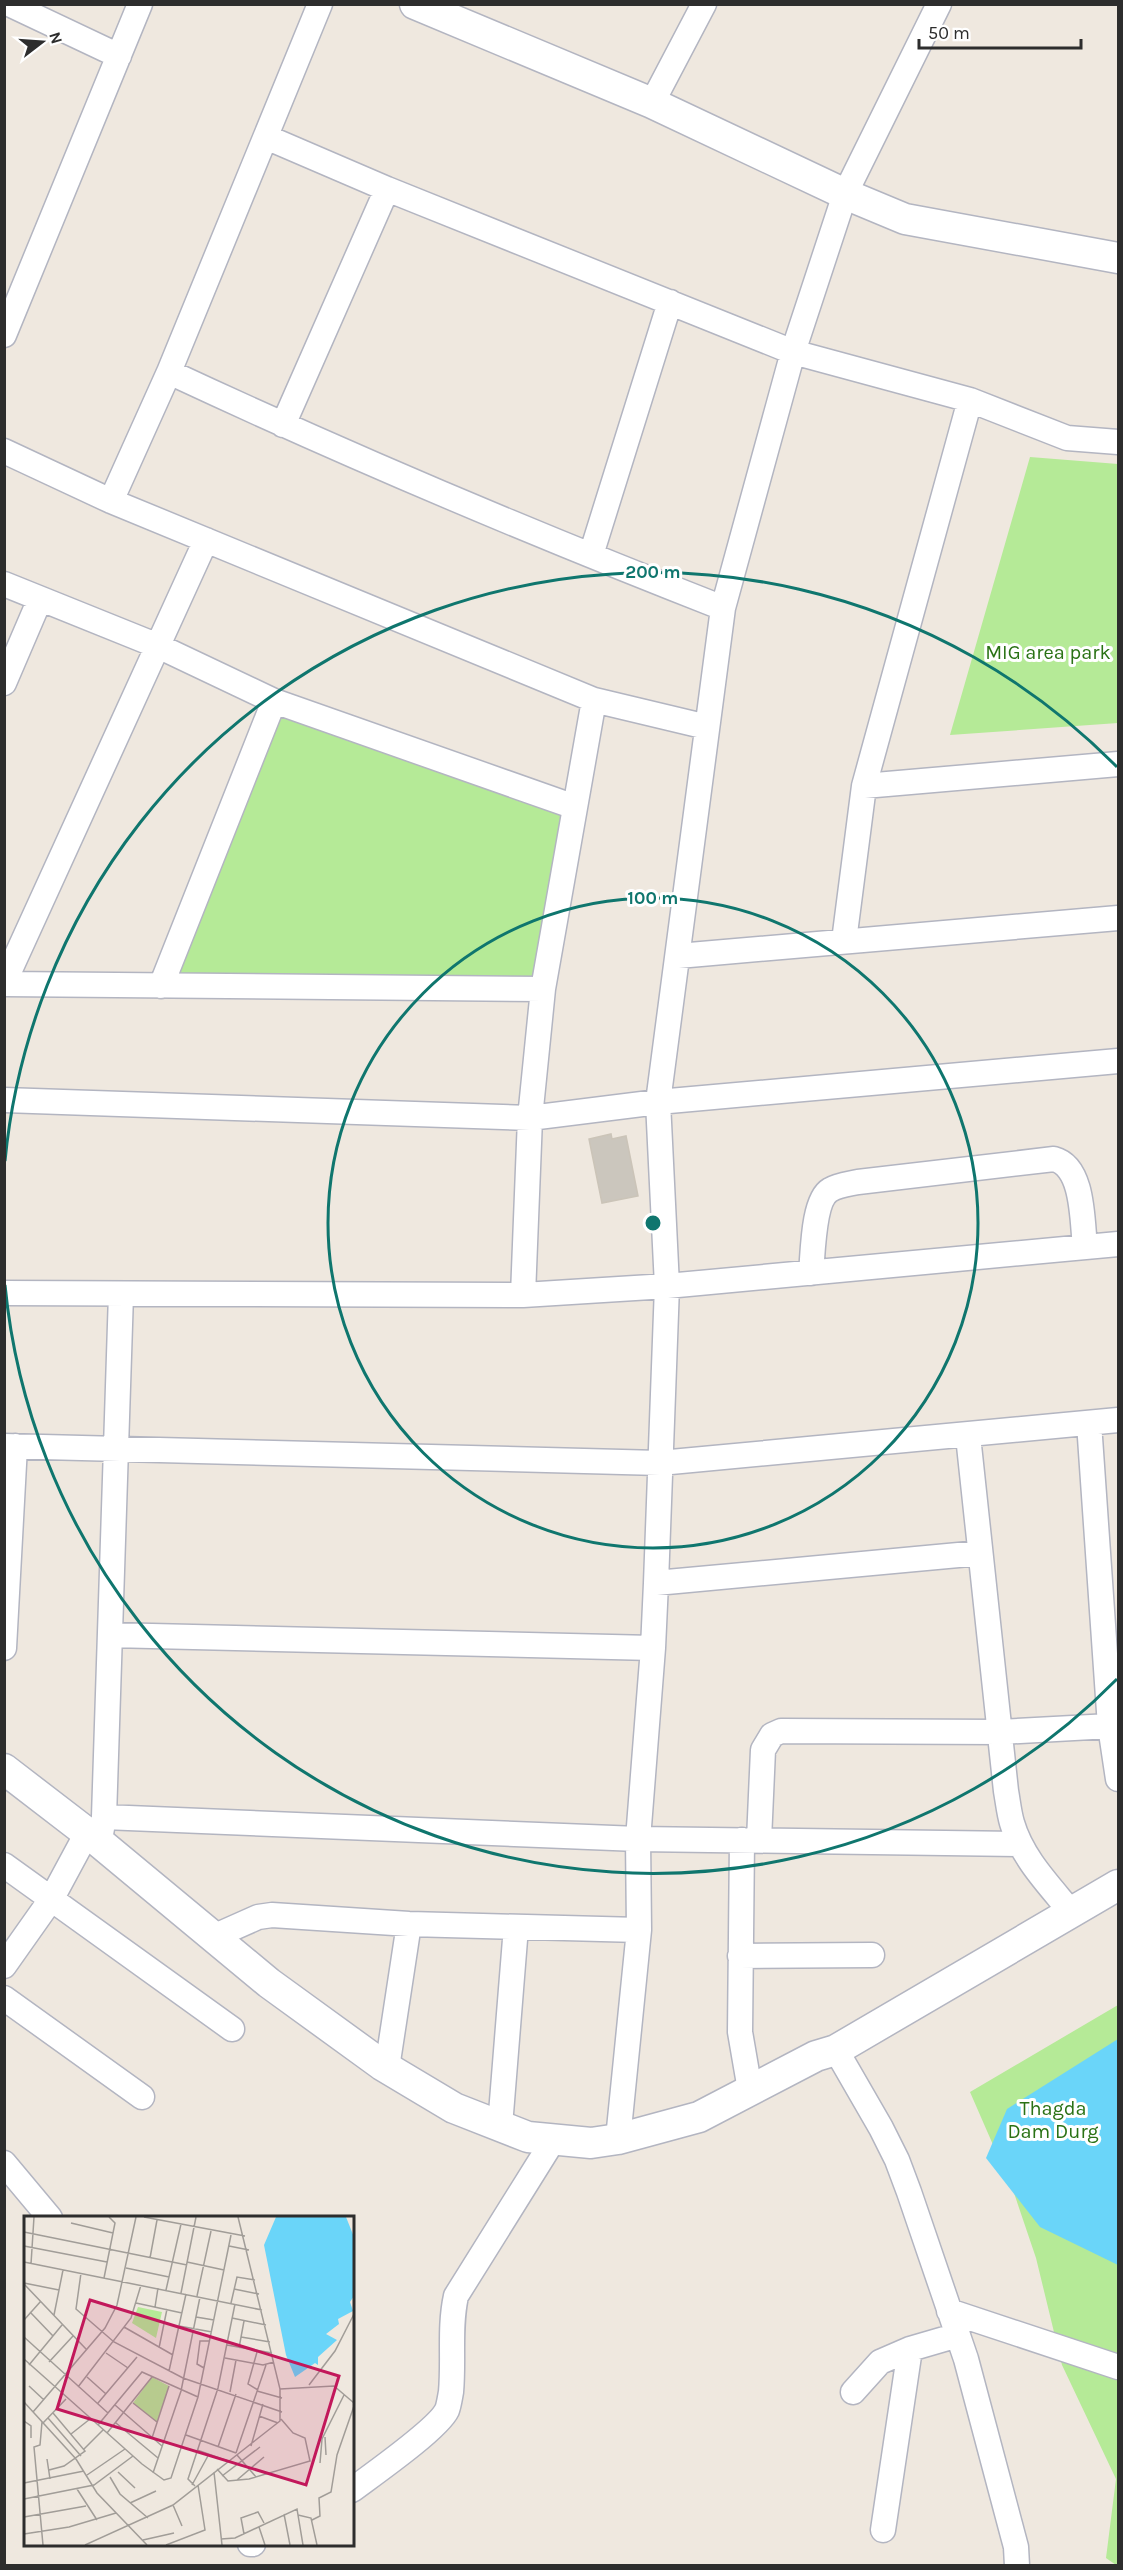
<svg xmlns="http://www.w3.org/2000/svg" width="1123" height="2570" viewBox="0 0 1123 2570" font-family="Karla,sans-serif">
  <style>
    .green { fill: #b5ea97 }
    .water { fill: #6ad5f9 }
    .building { fill: #cbc6bd; stroke: #cbc4b8; stroke-width: 1.5 }
    .lines { fill: none; stroke-linecap: round; stroke-linejoin: round }
    .minor-casing { stroke: #b3b5c1; stroke-width: 27 }
    .tertiary-casing { stroke: #b3b5c1; stroke-width: 33 }
    .minor { stroke: #fff; stroke-width: 24 }
    .tertiary { stroke: #fff; stroke-width: 30 }
    .ring { fill: none; stroke: #0f766e; stroke-width: 3 }
    .labels { text-anchor: middle; stroke-width: 6; stroke-linejoin: round; paint-order: stroke }
    .park-label { font-size: 20px; fill: #2a7215; stroke: #fff }
    .inset-road { fill: none; stroke: #a19d98; stroke-width: 1.5 }
    .view { fill: #c2185b; fill-opacity: 0.15; stroke: #c2185b; stroke-width: 3 }
    .inset-edge { fill: none; stroke: #2d2d2d; stroke-width: 3 }
    .centre { fill: #0f766e; stroke: #fff; stroke-width: 3 }
    .ring-label { font-size: 18px; text-anchor: middle; font-weight: bold; fill: #0f766e; stroke: #fff; stroke-width: 6; stroke-linejoin: round; paint-order: stroke }
  </style>
  <rect width="100%" height="100%" fill="#efe8df"/>
  <!-- green -->
  <path class="green" d="M1030 457 1118 464V723L950 735Z
    M274 701 575 807 543 989 161 986Z
    M1118 2005V2565H1116L1106 2558 1116 2479 1062 2365 1036 2258 1014 2193 970 2092Z"/>
  <!-- water -->
  <path class="water" d="M1118 2039V2265L1040 2227 986 2158 1007 2109Z"/>
  <!-- building -->
  <path class="building" d="M611 1134 612 1139 626 1136 638 1196 602 1203 589 1139Z"/>
  <g class="lines">
    <!-- minor casing -->
    <g class="minor-casing">
      <path id="minor" d="M9 4 119 56
        M652 103 704 4
        M266 137 387 189 793 352 970 400 1067 438 1118 442
        M4 335 140 4
        M169 372C351 457 536 535 723 608
        M283 425 387 189
        M4 451 111 501 594 700 543 989 530 1118 523 1295
        M111 501 169 372 320 4
        M591 555 670 302
        M4 584 158 646 274 701 575 807
        M4 683 40 599
        M594 700 707 727
        M864 786 1118 764
        M844 941 864 786 970 400
        M678 956 1118 918
        M4 983 206 540
        M4 984 543 989
        M161 986 274 701
        M4 1100 530 1118 658 1102 1118 1061
        M811 1273C813 1253 813 1200 830 1190 838 1185 849 1184 858 1182L1054 1159C1084 1167 1082 1221 1085 1247
        M4 1293 523 1295 667 1286 1118 1244
        M1089 1423 1110 1726 1118 1779
        M968 1436 1006 1791C1008 1802 1009 1813 1012 1823 1022 1858 1049 1885 1071 1912
        M4 1446 660 1463 1118 1420
        M656 1583 980 1553
        M110 1635 653 1648
        M4 1648 15 1446
        M104 1817 638 1839 1020 1844
        M101 1834 104 1817 121 1294
        M742 1840 740 2032 750 2090
        M759 1840 763 1750 772 1735 781 1731 1000 1732 1110 1726
        M4 1865 232 2029
        M213 1937 258 1917 272 1915 409 1924 639 1930
        M740 1956 872 1955
        M4 1966 52 1898 87 1833
        M4 1998 142 2097
        M836 2050 881 2128 897 2160 909 2192 966 2359 1016 2547 1017 2566
        M387 2068 409 1924
        M500 2126 516 1927
        M618 2139 639 1930 638 1839 653 1648 656 1583 667 1286 658 1102 723 608 793 352 845 194 939 4
        M4 2163 50 2218
        M949 2311 1118 2367
        M853 2392 880 2362 910 2349 958 2335
        M352 2490C372 2475 438 2429 447 2410 449 2405 450 2397 451 2392 454 2359 449 2328 456 2296L554 2139
        M883 2530 910 2349
        M250 2544H253"/>
    </g>
    <!-- tertiary casing -->
    <g class="tertiary-casing">
      <path id="tertiary" d="M415 4 652 103 845 194 905 219 1118 258
        M4 1769 99 1842 269 1983 382 2065 454 2108 528 2137 591 2143 618 2139 699 2117 816 2056 836 2050 1118 1885"/>
    </g>
    <!-- minor -->
    <use href="#minor" class="minor"/>
    <!-- tertiary -->
    <use href="#tertiary" class="tertiary"/>
  </g>
  <!-- distance rings -->
  <g class="ring">
    <circle cx="653" cy="1223" r="325"/>
    <path d="M1117 1679A651 651 0 0 1 5 1285M5 1161A651 651 0 0 1 1117 767"/>
  </g>
  <g class="labels">
    <!-- park labels -->
    <g class="park-label">
      <text x="1048" y="659">MIG area park</text>
      <text x="1053" y="2115">Thagda<tspan x="1053" dy="23">Dam Durg</tspan></text>
    </g>
  </g>
  <!-- overview -->
  <g transform="translate(24 2216)">
    <rect width="330" height="330" fill="#efe8df"/>
    <path d="M114 91 138 96 132 122 108 107ZM128 161 145 170 133 206 109 187Z" fill="#b5ea97"/>
    <path d="M252 1H322L330 21V80L326 86 329 95 314 103 315 108 302 118 313 124 294 141V149L291 147 271 161 262 139 240 29Z" fill="#6ad5f9"/>
    <path class="inset-road" d="M120 1 221 20M47 7 89 17M0 16 163 49M0 30 83 46M205 30 225 34M126 42 133 4M0 46 238 94M163 46 200 54M7 48 10 1M102 52 145 61M57 57 52 93 90 126 159 162 258 196M80 62 91 7 85 1M0 67 35 74M0 68 62 133M210 73 235 78M142 74 157 8M157 77 172 1M173 80 187 15M112 87 158 97M207 87 213 61 231 64M131 91 134 72M6 96 29 120M30 99 39 54M172 101 190 104M208 102 242 109M0 104 17 85M155 110 188 116M100 111 149 139M0 121 84 197M217 121 246 126M203 129 248 137M135 132 143 93M215 132 220 105M233 136 224 168 234 174M82 137 104 152M201 142 239 149 250 146M0 143 118 248 140 264 147 262 174 181 207 19M25 146 49 120M5 149 38 109M180 152 173 148 176 125H186M145 155 162 78M63 161 82 178M285 169 311 135 330 98M5 170 20 184M54 171 107 102 117 69M256 173 310 170 330 187M233 175 258 182M206 176 212 144M0 186 52 243 73 277 123 329M74 187 113 141M109 187 133 206M91 189 138 230M9 196 81 112 93 89 112 1M235 200 254 207M24 202 57 240M0 205 7 210V222M18 206 16 229 10 231 19 329M19 207 42 183M92 207 134 242M74 209 118 156 174 181M83 217 128 161M47 218 66 203M162 219 212 237M301 221 302 239M128 222 145 170M227 230 239 188M194 231 212 178M60 233 79 214M173 234 204 245M212 237 242 149M213 239 232 261M23 243 26 263M296 247 298 223 320 179M193 253 204 265 225 263 286 245 281 222 269 217 257 203M25 254 40 250 61 235 29 197M94 256 111 272M190 256 198 329M129 257 157 175 176 81M63 259 101 233M198 260 236 231M86 261 96 278 124 302M213 264 240 241M0 267 60 255M168 269 185 238M171 270 164 263 194 172 211 88M53 273 73 304M0 283 70 269 109 240M106 287 132 275M149 289 158 310M260 298 266 329M274 299 287 302 293 329M0 301 62 290M288 304 296 300 295 282 307 276 313 239 330 190M235 311 241 329M0 318 45 311 92 297M220 318 217 302 234 296 240 307M197 323 211 322 273 293 279 329M119 324 150 317M61 329 149 289 256 205V173L214 1M142 329 181 314 174 269"/>
    <path class="view" d="M66 84 315 160 282 269 33 193Z"/>
    <rect width="330" height="330" class="inset-edge"/>
  </g>
  <circle cx="653" cy="1223" r="9" class="centre"/>
  <g class="ring-label">
    <text x="653" y="578">200 m</text>
    <text x="653" y="904">100 m</text>
  </g>
  <!-- border -->
  <rect width="1123" height="2570" fill="none" stroke="#2d2d2d" stroke-width="12"/>
  <!-- north arrow -->
  <g transform="translate(42 42) rotate(73)" stroke="#ffffff" stroke-width="4.5" paint-order="stroke">
  <path d="M0-4.5L10 22L0 15L-10 22Z" fill="#2d2d2d"/>
  <text y="-9" font-size="16" font-weight="bold" text-anchor="middle" fill="#2d2d2d">N</text>
  </g>
  <!-- scale -->
  <path d="M919 39v9h162v-9" fill="none" stroke="#2d2d2d" stroke-width="3"/>
  <text x="928" y="39" font-size="18" fill="#2d2d2d" stroke="#ffffff" stroke-width="4.5" paint-order="stroke">50 m</text>
</svg>
